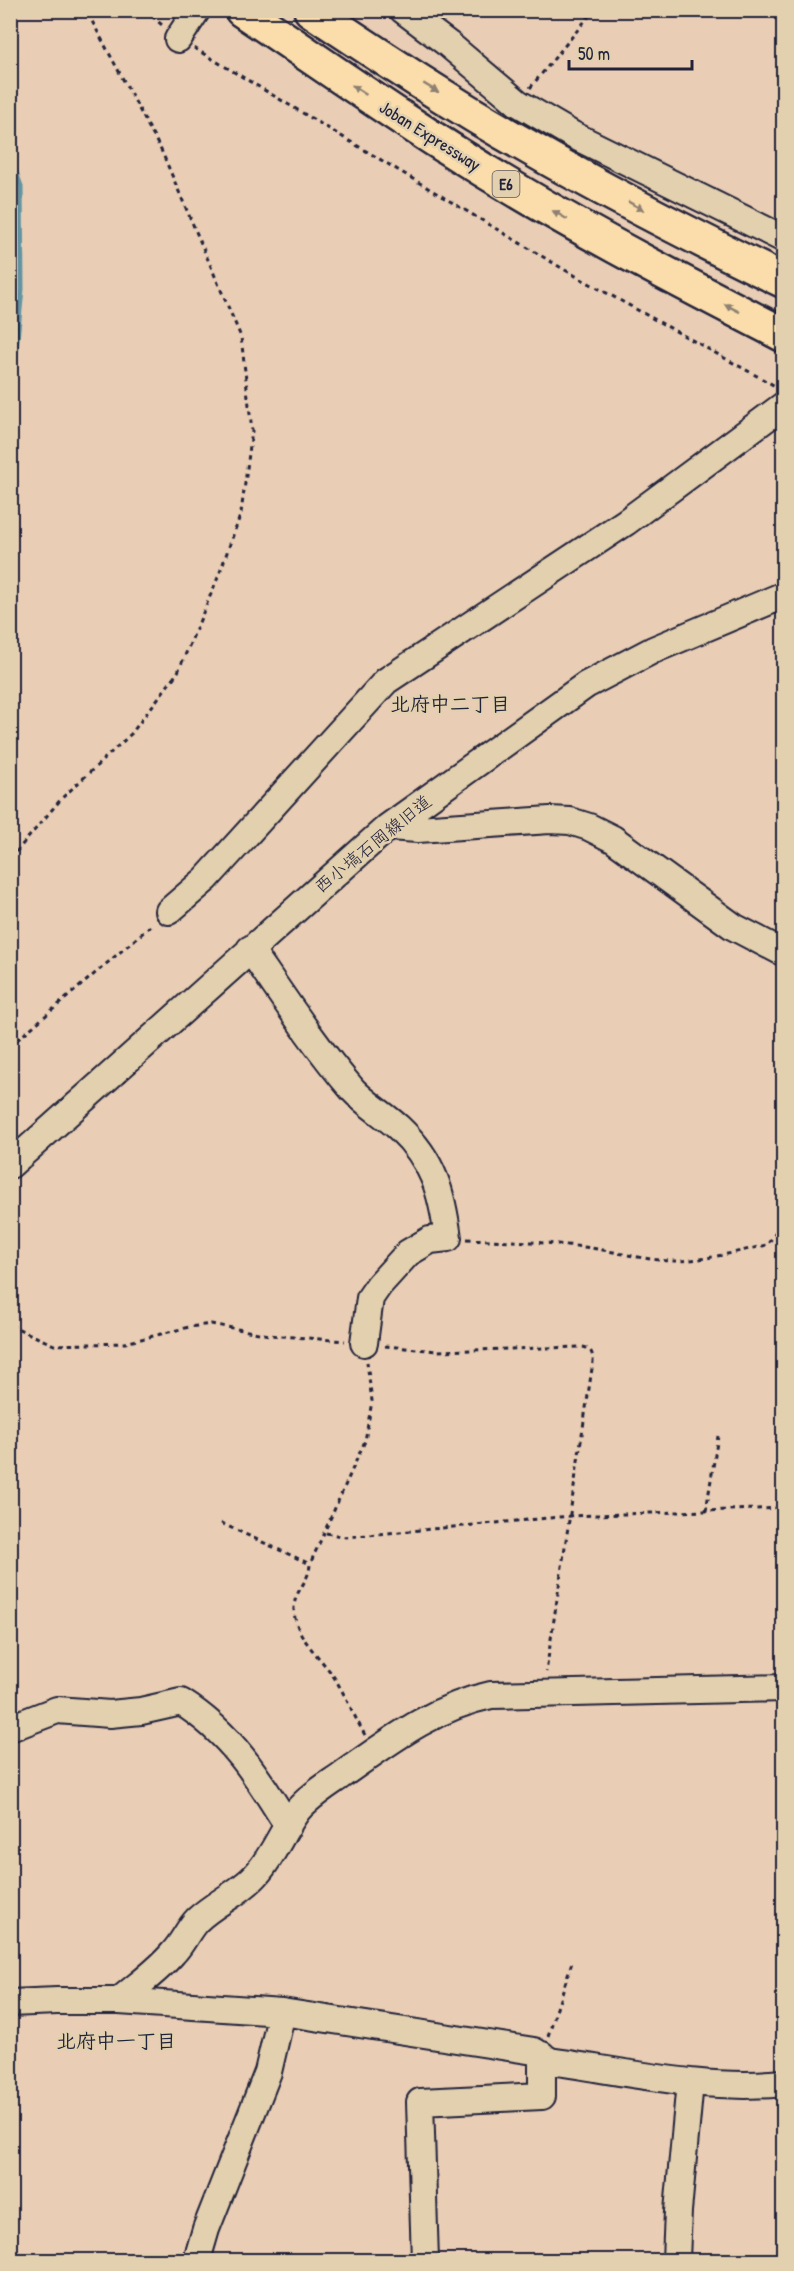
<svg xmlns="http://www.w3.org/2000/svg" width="794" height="2271" viewBox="0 0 794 2271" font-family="'Patrick Hand','Klee One',sans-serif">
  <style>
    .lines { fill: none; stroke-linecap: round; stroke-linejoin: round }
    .stream { stroke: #6394a2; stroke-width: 5 }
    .minor-casing { stroke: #22223b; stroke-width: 30 }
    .highway-casing { stroke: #22223b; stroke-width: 38 }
    .path { stroke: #22223b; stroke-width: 3; stroke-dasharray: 4.5 4.5; stroke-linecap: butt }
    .minor { stroke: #e2d0ae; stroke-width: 26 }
    .highway { stroke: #fbddab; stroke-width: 33 }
    .oneway { fill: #8e8073 }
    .labels { text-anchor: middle; stroke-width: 5; stroke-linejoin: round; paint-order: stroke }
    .shield { fill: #e2d0ae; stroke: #5c565e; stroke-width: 1.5 }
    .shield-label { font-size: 16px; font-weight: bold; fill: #22223b }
    .street-label { font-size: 18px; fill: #22223b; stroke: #e2d0ae }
    .neighbourhood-label { font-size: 20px; font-weight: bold; fill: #22223b; stroke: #e2d0ae }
  </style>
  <rect width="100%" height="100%" fill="#e9ceb5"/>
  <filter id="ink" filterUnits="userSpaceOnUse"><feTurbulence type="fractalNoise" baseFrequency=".0167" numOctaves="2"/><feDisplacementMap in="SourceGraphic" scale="12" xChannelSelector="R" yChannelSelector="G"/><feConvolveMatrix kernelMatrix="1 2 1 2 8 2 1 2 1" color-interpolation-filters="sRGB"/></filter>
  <g filter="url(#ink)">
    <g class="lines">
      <!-- stream -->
      <path class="stream" d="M10 156 21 186 22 289 10 411"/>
      <!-- minor casing -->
      <g class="minor-casing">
        <path id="minor" d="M403 10 448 44 518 103 573 135 784 239
          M178 39 197 10
          M388 827 418 829 550 820 570 821 589 827 613 839 734 927 784 953
          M169 911 206 879 386 681 626 522 784 405
          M250 949C283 997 315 1046 353 1090 366 1104 385 1115 399 1128 434 1161 442 1193 448 1238L430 1240 408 1253 379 1285 370 1298 364 1343
          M10 1165 388 827 586 685 653 650 784 595
          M10 1728 57 1710 110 1714 141 1711 181 1702C231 1733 258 1777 288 1826
          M119 2001C137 1985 157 1972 173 1953 183 1943 188 1929 197 1920 215 1903 238 1894 255 1876 273 1857 282 1831 297 1811 309 1796 328 1785 343 1774 390 1741 434 1707 491 1695L784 1688
          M10 2003 57 2001H119L282 2012 534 2051 550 2061C627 2072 705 2091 784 2083
          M197 2260 206 2229 268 2072 282 2012
          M425 2260 420 2102 542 2096V2055
          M676 2260 678 2211 690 2082"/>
      </g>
      <!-- highway casing -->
      <g class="highway-casing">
        <path id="highway" d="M242 10C330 69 417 131 508 185 598 239 691 287 784 335
          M311 10C383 58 455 106 530 148 613 196 698 239 784 281"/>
      </g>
      <!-- path -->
      <path class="path" d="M145 10 162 25
        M194 48 565 270 777 387
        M530 88 594 10
        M10 859 62 798 131 734 178 672 219 575 241 513 252 431 241 337 162 152 86 10
        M10 1046 153 924
        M467 1239C509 1241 550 1242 591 1248 618 1252 644 1260 672 1261 703 1261 736 1252 767 1245L775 1234 779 1218 784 1216
        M10 1325 54 1345 125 1343 189 1327 211 1324 269 1335 345 1341
        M385 1346 437 1351 582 1347C591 1348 593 1353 593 1362L546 1672
        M706 1511 718 1436
        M221 1523 310 1564
        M326 1533 346 1537 570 1516 784 1508
        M365 1735C355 1718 347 1699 337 1682 323 1658 296 1640 294 1611 293 1590 309 1584 310 1564L365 1441 372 1401 367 1362
        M548 2036 573 1959"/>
      <!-- minor -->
      <use href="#minor" class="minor"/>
      <!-- highway -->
      <use href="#highway" class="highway"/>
    </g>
    <!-- one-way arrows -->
    <defs><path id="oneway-solid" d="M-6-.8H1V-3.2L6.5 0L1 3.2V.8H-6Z" transform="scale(1.5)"/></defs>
    <g class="oneway">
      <use href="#oneway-solid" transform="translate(431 88) rotate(31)"/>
      <use href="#oneway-solid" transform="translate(359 90) rotate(-146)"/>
      <use href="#oneway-solid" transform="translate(636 206) rotate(29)"/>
      <use href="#oneway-solid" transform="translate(560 215) rotate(-150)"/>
      <use href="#oneway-solid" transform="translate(732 308) rotate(-153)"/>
    </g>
  </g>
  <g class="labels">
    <!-- shield labels -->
    <rect class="shield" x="492.5" y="171" width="27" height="26" rx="4.5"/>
    <g class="shield-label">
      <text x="506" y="190">E6</text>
    </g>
    <!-- street labels -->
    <g class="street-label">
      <text transform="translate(430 136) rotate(32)" y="6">Joban Expressway</text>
      <text transform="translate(373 844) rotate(-39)" y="6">西小塙石岡線旧道</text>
    </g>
    <!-- neighbourhood labels -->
    <g class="neighbourhood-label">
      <text x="450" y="711">北府中二丁目</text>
      <text x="116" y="2048">北府中一丁目</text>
    </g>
  </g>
  <!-- margin -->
  <rect width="794" height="2271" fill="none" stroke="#e2d0ae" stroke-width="36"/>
  <rect x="18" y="18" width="758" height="2235" fill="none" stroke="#22223b" stroke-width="2" filter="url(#ink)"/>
  <!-- scale -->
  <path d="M569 60v9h123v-9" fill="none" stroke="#22223b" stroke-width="3"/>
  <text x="578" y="60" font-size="18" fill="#22223b" stroke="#e2d0ae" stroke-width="4.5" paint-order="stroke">50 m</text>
</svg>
